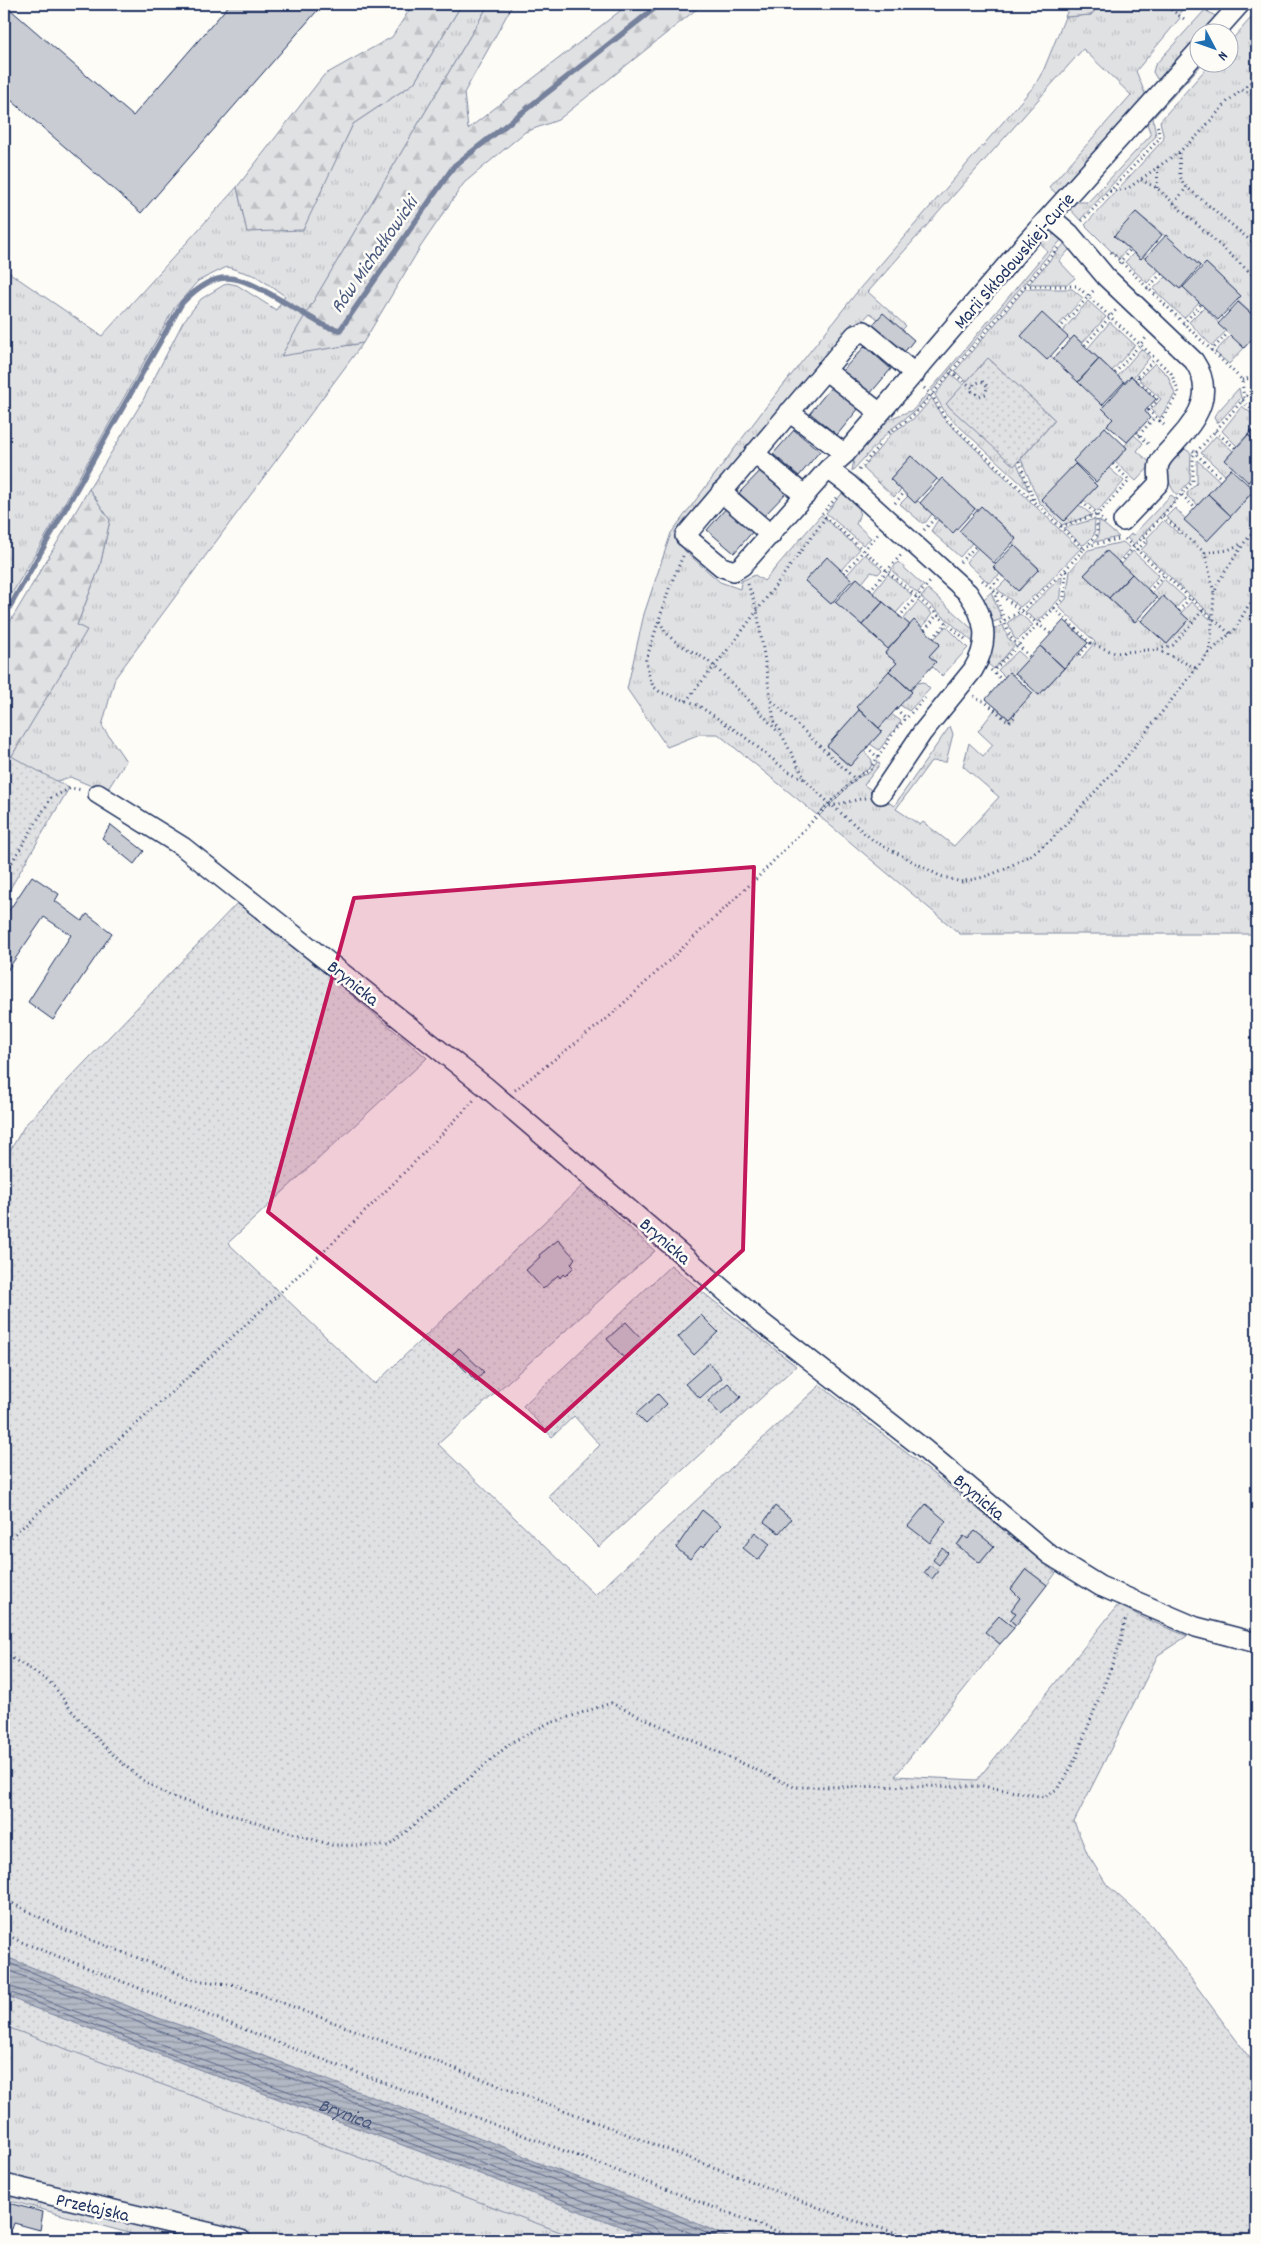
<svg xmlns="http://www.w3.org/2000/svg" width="1261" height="2244" viewBox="0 0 1261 2244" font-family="Dekko,sans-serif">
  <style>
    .grass { fill: url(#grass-tufts); stroke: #7e88a0 }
    .forest { fill: url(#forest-firs); stroke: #7e88a0 }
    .park { fill: url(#park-dots); stroke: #7e88a0; fill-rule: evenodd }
    .water { fill: url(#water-rules); stroke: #76819c }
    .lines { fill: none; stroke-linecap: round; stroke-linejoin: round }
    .shore { stroke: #586687; stroke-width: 1 }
    .stream { stroke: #76819c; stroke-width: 5.5 }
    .building { fill: #c9ccd3; stroke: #1b2f5e }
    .minor-casing { stroke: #1b2f5e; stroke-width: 22 }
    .path { stroke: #1b2f5e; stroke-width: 3; stroke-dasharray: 1 4; stroke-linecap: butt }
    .minor { stroke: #fdfcf7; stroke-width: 19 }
    .marked { fill: #c2185b; fill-opacity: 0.2; stroke: #c2185b; stroke-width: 4; stroke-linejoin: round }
    .labels { text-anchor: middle; stroke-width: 5; stroke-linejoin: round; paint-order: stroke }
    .street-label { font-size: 19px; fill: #1b2f5e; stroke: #fdfcf7 }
    .water-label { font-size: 20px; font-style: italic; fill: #49587d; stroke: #fdfcf7 }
  </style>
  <defs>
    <pattern id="grass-tufts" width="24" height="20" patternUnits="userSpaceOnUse" patternTransform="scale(1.25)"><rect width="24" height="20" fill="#e0e1e3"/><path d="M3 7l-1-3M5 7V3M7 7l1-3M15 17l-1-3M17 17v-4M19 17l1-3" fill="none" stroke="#c0c1c5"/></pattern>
    <pattern id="forest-firs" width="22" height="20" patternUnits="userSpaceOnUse" patternTransform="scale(1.25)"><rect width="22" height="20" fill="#e0e1e3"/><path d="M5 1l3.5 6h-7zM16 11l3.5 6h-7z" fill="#c0c1c5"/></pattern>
    <pattern id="park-dots" width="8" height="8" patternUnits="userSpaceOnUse" patternTransform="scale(1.25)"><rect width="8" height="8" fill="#e0e1e3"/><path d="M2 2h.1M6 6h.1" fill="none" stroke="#c0c1c5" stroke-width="1.8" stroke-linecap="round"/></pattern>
    <pattern id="water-rules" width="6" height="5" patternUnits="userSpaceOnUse" patternTransform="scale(1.25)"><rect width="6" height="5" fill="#b3b8c5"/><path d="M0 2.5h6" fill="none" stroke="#9196a3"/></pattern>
  </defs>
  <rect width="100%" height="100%" fill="#fdfcf7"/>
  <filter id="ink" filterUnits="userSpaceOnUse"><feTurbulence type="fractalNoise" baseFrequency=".02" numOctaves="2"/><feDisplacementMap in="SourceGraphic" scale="10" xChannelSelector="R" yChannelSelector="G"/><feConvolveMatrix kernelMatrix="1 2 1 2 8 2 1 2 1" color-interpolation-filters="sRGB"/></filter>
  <g filter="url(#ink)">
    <!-- grass -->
    <path class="grass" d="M462 4H489L282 355 363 343 115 678 102 726 126 761 106 792 70 777 51 783 4 769 86 630 77 625 100 566 110 520 89 489 142 402 183 322 201 299 227 283 237 285 276 310 285 296 256 276 227 267 198 281 175 307 51 527 4 607V269L102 336 237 187 247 232 331 169 353 124 414 83Z
      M1100 4H1187L1178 15 1180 18 1136 71 1146 96 1058 195 1049 187 1131 95 1083 49 868 292 906 326 902 330 878 319 870 313 857 327 852 323 681 537 682 546 685 551 720 582 740 589 741 581 755 575 764 581 821 515 858 548 859 550 841 570 827 557 805 581 831 604 834 600 888 649 885 653 897 663 857 707 859 710 827 746 849 766 864 751 872 760 871 767 856 777 817 815 718 734H700L667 747 627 689 644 614 671 533 762 412 861 287 1035 85 1044 69 1065 17 1091 15Z
      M1205 10 1217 17 1203 32H1198V37L1162 78 1157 79 1153 72 1155 65Z
      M1257 11V319L1237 300 1241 296 1206 263 1202 267 1136 212 1115 236 1128 248 1119 259 1085 225 1164 139 1160 121 1211 63 1226 64 1225 63 1228 62 1229 43Z
      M1198 62 1203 63 1153 118 1156 136 1080 220 1069 208 1074 202H1088L1151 135 1146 121Z
      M1057 234 1062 239 932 391 930 390 944 374 1047 251 1039 241 1045 236Z
      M1066 242 1069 246V250L1059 261 1075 278 1068 284H1029Z
      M1134 253 1140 259 1143 256 1145 258 1159 270 1147 283 1125 262Z
      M1166 277 1180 289 1183 287 1199 302 1184 318 1153 289Z
      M1025 289H1072L1083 298 1057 327 1047 360 1051 356 1105 405 1102 408 1113 419 1074 461 1076 464 1041 499 1064 521 1079 505 1092 515 1062 525 1039 502 1021 459 1055 420 988 358 966 382 955 371Z
      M1088 301 1106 317 1082 343 1074 336 1070 340 1062 332Z
      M1204 307 1226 331 1212 346 1189 322Z
      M1110 322 1135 345 1112 371 1088 348Z
      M1231 335 1244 348 1229 364 1215 352Z
      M1141 349 1150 357 1133 378 1124 382 1118 376Z
      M1155 363 1168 376 1175 394 1160 418 1151 410 1161 399 1139 379Z
      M951 374 964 385 946 404 1014 465 1017 463 1029 491 946 414 935 395Z
      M1239 388 1241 398 1217 424 1214 416Z
      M927 394 929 396 916 410 890 430 852 471 854 459 886 420 913 410Z
      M932 398 942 417 1080 549 1041 590 1020 607 997 589 1006 580 1019 591 1039 568 1014 545 1012 543 1016 538 982 507 978 511 942 479 939 481 911 456 890 479 901 490 894 497 863 468 893 432 916 417Z
      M1242 406 1257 418V424L1237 446 1222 431Z
      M1134 435 1143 443 1137 451 1152 464 1136 481 1115 462 1127 448 1125 445Z
      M1216 436 1233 451 1225 460 1233 467 1225 475 1201 453Z
      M1185 449 1191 453 1190 481 1177 495C1173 491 1171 487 1169 481 1163 467 1176 458 1185 449Z
      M1197 460 1220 481 1198 505 1187 496V493L1197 483Z
      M1109 468 1124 481 1097 512 1084 500 1097 486 1094 483Z
      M1257 472V610L1252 616 1257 620V934H960L819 816 858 777 869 773 877 762 880 764 864 785 894 806 950 726 953 734 946 762 931 761 896 809 920 825 923 822 954 846 999 797 963 766 969 743 983 756 993 745 978 731 996 708 1009 719 1034 691 1039 695 1077 655 1081 659 1095 642 1059 607 1066 599 1070 571 1088 550 1123 542 1130 548 1118 562 1106 551 1084 575 1134 622 1138 618 1167 644 1188 620 1181 613 1191 602 1210 619 1212 616 1141 550 1148 543 1147 538 1164 520 1179 534 1182 532 1166 517 1175 508 1207 541 1254 491 1247 484Z
      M845 490C858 503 864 506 856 524L871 538 863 545 826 513Z
      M1171 495 1175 498 1174 502 1134 544 1127 538 1131 534 1133 535Z
      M908 496 915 503 918 501 932 514 926 522 922 523 900 504Z
      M1095 519 1094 535 1085 544 1082 545 1064 528Z
      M938 520 953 533 957 529 972 543 960 557 931 531Z
      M1099 520 1119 537 1094 542 1098 537Z
      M978 548 996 564 993 567 1000 574 989 583 966 562Z
      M1133 551 1159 575 1147 589 1121 565Z
      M865 554 882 570 878 574 871 572 862 583 857 578 853 581 847 575Z
      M898 562 924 586 917 593 891 570Z
      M888 574 912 595 896 613 873 593Z
      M1062 576 1061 597 1038 622 1025 612Z
      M1164 579 1185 598 1176 608 1159 600 1152 593Z
      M928 589 970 627 974 629 976 626 974 643 921 597Z
      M991 592 1002 619 993 622 984 599Z
      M918 601 932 614 922 627 910 625 903 620Z
      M1020 614 1033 625 1018 640 1014 638 1008 622Z
      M1003 625 1008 638 1015 645 994 669 988 664 994 639V629Z
      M946 626 968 648 942 676 932 666 936 662 929 656 940 644 934 639Z
      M1018 651 1028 660 1013 675 1009 672 1005 677 998 670Z
      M923 682 930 689 909 711 900 705 917 683Z
      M891 714 901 721 879 750 870 744 882 731 879 728Z
      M4 2017 598 2240H154L4 2199Z"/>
    <!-- forest -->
    <path class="forest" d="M413 4H462L414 83 353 124 303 230 247 232 237 187 324 75 392 37Z
      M489 4H513L464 93 468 129 629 4H703L558 120 525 132 464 183 421 246 363 343 281 356Z
      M1070 4H1100L1091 15 1065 17Z
      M89 489 110 520 100 566 77 625 87 630 4 769V632Z"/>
    <!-- park -->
    <path class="park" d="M988 358 1055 420 1014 466 946 404Z
      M4 752 69 788 4 899Z
      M239 901 427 1058 228 1243 375 1384 583 1185 655 1251 438 1444 595 1595 820 1385 974 1506 1056 1573 1047 1585 1026 1569 1011 1589 1020 1598 1012 1610 1016 1613 1010 1620 1015 1624 1014 1628 999 1616 986 1632 1000 1644 895 1776 977 1780 1118 1605 1146 1619 1187 1636 1158 1655 1074 1822 1088 1855 1107 1885 1152 1926 1257 2068V2240H582L4 2026V1161L25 1125ZM975 1531 994 1546 980 1563 957 1545 963 1536 968 1539Z
      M671 1265 705 1294 796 1366 599 1547 548 1496 600 1445 574 1416 552 1437 523 1406Z"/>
    <!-- water -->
    <path class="water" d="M4 1956 155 2017 201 2032 515 2151 533 2161 667 2210 734 2240H657L29 2006 4 1994Z"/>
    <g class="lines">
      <!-- shore -->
      <g class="shore">
        <path d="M4 1961 154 2022 199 2037 665 2215 713 2235 720 2240"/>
        <path d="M4 1968C52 1990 103 2005 151 2028L302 2082 709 2240"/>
        <path id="s1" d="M4 1984 147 2039 654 2227 660 2233 662 2240"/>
        <path d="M4 1990 145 2045 652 2233 656 2240"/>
      </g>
      <!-- stream -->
      <path class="stream" d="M4 617 182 303C218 266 237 275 277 298 294 308 311 318 327 327L340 330 454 166 660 4"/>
    </g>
    <!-- building -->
    <path class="building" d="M4 4 133 116 230 4H323L141 213 4 94Z
      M1136 212 1162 235 1141 259 1114 236Z
      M1166 235 1200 266 1180 289 1145 258Z
      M1206 263 1241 296 1218 320 1183 287Z
      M1238 302 1257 319V333L1244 348 1218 324Z
      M883 313 914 340 902 355 870 328Z
      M1042 313 1068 337 1047 360 1021 336Z
      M1074 336 1099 359 1078 382 1053 359Z
      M865 346 891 369 869 395 842 371Z
      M1099 359 1124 382 1102 405 1078 382Z
      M1131 376 1156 399 1145 411 1150 418 1127 442 1107 425 1113 419 1102 408Z
      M832 386 859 408 837 435 810 413Z
      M1257 424V443L1248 435Z
      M1105 427 1127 448 1096 482 1073 461Z
      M794 430 820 451 799 476 773 454Z
      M1248 435 1257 443V472L1248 482 1225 460Z
      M911 456 937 479 915 503 890 479Z
      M1075 464 1097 486 1064 521 1041 499Z
      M763 468 788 491 764 516 739 493Z
      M1231 469 1254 490 1231 516 1208 494Z
      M942 478 975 509 953 533 920 503Z
      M1208 494 1231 516 1207 541 1184 520Z
      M728 506 755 529 734 553 707 530Z
      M981 506 1016 539 994 563 959 531Z
      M1014 545 1039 569 1018 591 993 567Z
      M1107 551 1132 574 1109 598 1084 575Z
      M827 557 852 580 831 604 805 581Z
      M1132 574 1157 598 1135 622 1109 598Z
      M857 578 883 602 862 625 835 602Z
      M1163 596 1189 620 1167 644 1141 621Z
      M883 602 910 625 888 649 862 625Z
      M914 620 940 644 929 656 936 662 910 690 889 671 897 663 885 653Z
      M1064 620 1088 643 1064 668 1040 646Z
      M1040 646 1064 668 1039 695 1015 673Z
      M889 671 912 692 879 728 856 707Z
      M1009 672 1033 693 1009 719 986 699Z
      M859 710 882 731 850 766 827 746Z
      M111 825 144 851 134 864 102 838Z
      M32 876 59 894 55 901 82 921 87 914 112 933 53 1020 28 1002 71 935 44 917 4 975V918Z
      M558 1240 575 1258 571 1264 574 1267 565 1276 563 1274 560 1278 558 1275 543 1289 526 1270 540 1257 539 1255Z
      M701 1315 718 1332 694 1355 678 1337Z
      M626 1322 643 1340 624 1358 607 1339Z
      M459 1348 484 1372 476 1381 451 1356Z
      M709 1363 722 1378 700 1398 685 1384Z
      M728 1383 741 1397 721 1415 708 1401Z
      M658 1394 667 1404 646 1424 636 1414Z
      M926 1504 946 1521 930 1543 908 1526Z
      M775 1506 791 1519 779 1533 764 1522Z
      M702 1510 721 1525 703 1548 701 1546 690 1559 676 1548Z
      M975 1531 994 1546 980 1563 957 1545 964 1536 968 1539Z
      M755 1532 770 1544 758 1560 743 1548Z
      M942 1548 948 1553 939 1565 933 1560Z
      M930 1565 938 1571 932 1579 924 1573Z
      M1026 1569 1047 1585 1016 1625 1010 1620 1016 1613 1011 1610 1020 1598 1011 1589Z
      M999 1616 1014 1628 1000 1644 985 1632Z
      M4 2202 43 2212 40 2230 14 2223 12 2229 4 2227Z"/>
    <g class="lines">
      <!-- minor casing -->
      <g class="minor-casing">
        <path id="minor" d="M1215 32 1240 4
          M1050 217 1070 234 1106 277 1194 361C1214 391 1200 416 1178 440 1172 448 1162 455 1159 464 1157 470 1159 477 1159 483L1123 521
          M825 370 880 413
          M915 374 864 331 855 335 685 536 722 567 734 571 742 566 828 469 845 454 1029 239 1198 51
          M789 412 845 454
          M754 453 805 496
          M828 469 848 484 968 593C986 619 990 642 973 670L922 733 881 794
          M721 492 771 535
          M98 794 183 847 486 1087 761 1322 924 1449 1050 1555 1100 1586 1196 1627 1257 1643
          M4 2184 241 2240"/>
      </g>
      <!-- path -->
      <path class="path" d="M1157 4 1169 8 1187 21
        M1199 6 1210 11
        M1242 90 1251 93 1257 99
        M1179 153 1180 176 1183 184 1257 246
        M1141 180 1157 188 1257 279
        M1157 188 1158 166
        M1110 191 1127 189 1179 152 1198 135 1228 101 1257 77
        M1174 203 1187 187
        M1082 221 1160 138 1157 124
        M1111 252 1242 380 1244 399
        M1119 263 1130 250
        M1025 286H1077L1171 373 1179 393 1160 421 1166 427
        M1147 289 1162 273
        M1183 324 1201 304
        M1059 329 1095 289
        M1085 345 1116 310
        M1211 351 1228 333
        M951 372 973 388 972 391 979 396 986 394 987 386 982 381 974 384 973 388
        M1115 373 1146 338
        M1138 377V381L1158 400 1146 413
        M1135 380 1155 359
        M1242 380 1257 376
        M924 388 932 395 945 418 1084 549 1064 571 1021 611 982 580
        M1242 401 1257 414
        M1148 410 1160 421
        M1215 431 1235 448
        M1137 432 1150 446
        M889 433 915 414 1058 248
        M1139 435 1155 417
        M1193 451 1222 479
        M1019 461 1034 500
        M1113 464 1130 481
        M859 470 880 444
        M1182 495 1195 508
        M836 498 822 514 965 639
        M1082 502 1097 515V535L1087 546
        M895 503 904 493
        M1163 516 1205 553 1214 593
        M1105 523 1097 515 1130 480
        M1061 526 1096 515
        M924 530 936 517
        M1125 539 1230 634
        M1084 549 1087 546 1119 539
        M1137 550 1145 542 1144 537
        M1205 553 1228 550 1243 543
        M683 556 670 586 646 660 649 676 653 686 660 692 696 704 741 734 786 770 806 780
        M960 562 976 546
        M1120 563 1193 481V456L1257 384
        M844 573 878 534
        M748 584 757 610 774 720 806 781 829 803 874 841 940 876 961 882 984 877 1005 869 1032 854 1051 840 1124 760 1207 655 1235 629 1248 606 1257 596
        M991 587 1002 576
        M870 590 901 555
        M994 591 1010 637 1030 657
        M1149 591 1164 575
        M1054 608 1090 643 1080 654 1078 653
        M1179 611 1190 598
        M899 617 931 581
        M660 621C670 648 696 648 715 667 737 688 759 710 779 733
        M1000 623 1021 611 1051 634
        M925 630 937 615
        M933 638 947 623
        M1090 643 1115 653 1158 649 1173 645 1203 610
        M1158 650 1196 668
        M1208 654 1211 641 1214 594 1219 581 1244 543 1257 528
        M995 669 1064 598 1066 572 1064 571
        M991 670 1002 680
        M974 696 979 700 984 701 1009 722 1016 715 1014 713
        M686 701 734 642 826 517
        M772 701 855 779
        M896 709 907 719
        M867 747 878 758
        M828 804 861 774 869 771 896 729 925 698
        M4 875 51 798 71 788 82 790
        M515 1090 609 1017 757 878 826 807 865 798
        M4 1544C162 1399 327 1258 474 1100
        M4 1653C19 1663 35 1671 49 1682 59 1690 65 1703 73 1712 102 1745 132 1778 172 1797L332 1845 389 1846 512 1742 545 1725 611 1703 794 1787 983 1786 1044 1797 1057 1789 1066 1777 1077 1755 1120 1644 1126 1617
        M4 1899 63 1929 195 1980 236 1985 849 2219 921 2240
        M4 1933 19 1941 287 2046 800 2240"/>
      <!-- minor -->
      <use href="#minor" class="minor"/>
    </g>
  </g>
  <!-- marked area -->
  <path class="marked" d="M754 867 743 1250 545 1431 268 1212 354 898Z"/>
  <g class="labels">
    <!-- street labels -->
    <g class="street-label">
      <text transform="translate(1013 260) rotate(-49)" y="7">Marii Skłodowskiej-Curie</text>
      <text transform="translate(354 982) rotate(39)" y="7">Brynicka</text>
      <text transform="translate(666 1240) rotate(41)" y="7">Brynicka</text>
      <text transform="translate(980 1496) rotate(40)" y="7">Brynicka</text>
      <text transform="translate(93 2206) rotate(13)" y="7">Przełajska</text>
    </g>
    <!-- water labels -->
    <g class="water-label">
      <text transform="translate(373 254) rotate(-55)" y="7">Rów Michałkowicki</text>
      <text dy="7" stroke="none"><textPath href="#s1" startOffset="365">Brynica</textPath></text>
    </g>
  </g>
  <!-- margin -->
  <rect width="1261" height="2244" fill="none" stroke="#fdfcf7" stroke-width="20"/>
  <rect x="10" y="10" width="1241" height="2224" fill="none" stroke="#1b2f5e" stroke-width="2" filter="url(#ink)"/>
  <!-- north arrow -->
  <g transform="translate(1214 48) rotate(131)"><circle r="24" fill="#fdfcf7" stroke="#a3aaba"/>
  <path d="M0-4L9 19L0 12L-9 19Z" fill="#1f6fb2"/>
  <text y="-8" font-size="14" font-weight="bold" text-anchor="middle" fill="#1b2f5e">N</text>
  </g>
</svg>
